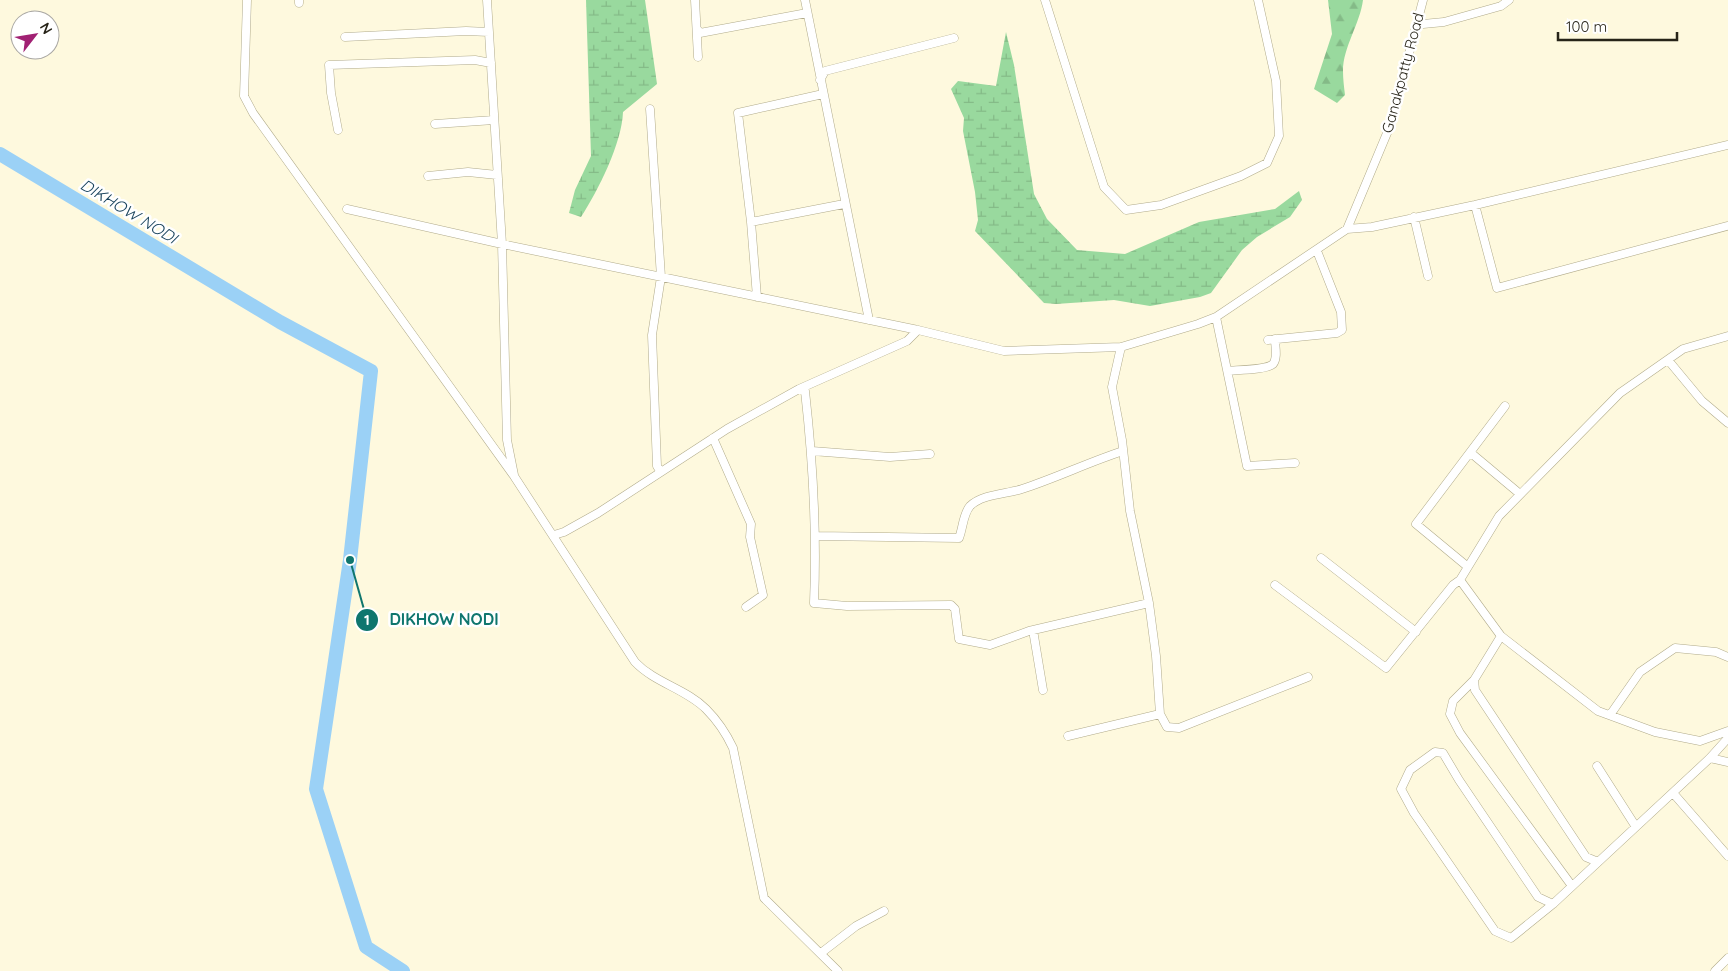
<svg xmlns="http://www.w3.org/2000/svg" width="1728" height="971" viewBox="0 0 1728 971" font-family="Quicksand,sans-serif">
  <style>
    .forest { fill: url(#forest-firs) }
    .wetland { fill: url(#wetland-marsh) }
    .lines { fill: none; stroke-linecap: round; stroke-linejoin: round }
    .river { stroke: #9bd1f6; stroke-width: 14 }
    .street-casing { stroke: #b1ab8b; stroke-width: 9 }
    .street { stroke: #fff; stroke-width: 8 }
    .labels { text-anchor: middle; stroke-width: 5; stroke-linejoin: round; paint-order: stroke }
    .street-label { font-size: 15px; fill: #272418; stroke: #fff }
    .water-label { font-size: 16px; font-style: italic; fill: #1b445d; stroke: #fff }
    .leader { fill: none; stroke: #0f766e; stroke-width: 2 }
    .callout-dot { fill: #0f766e; stroke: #fff; stroke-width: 2 }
    .mark-label { font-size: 15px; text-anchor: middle; font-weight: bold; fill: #fff }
    .callout-label { font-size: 16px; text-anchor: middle; font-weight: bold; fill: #0f766e; stroke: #fff; stroke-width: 5; stroke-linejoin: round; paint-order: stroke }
  </style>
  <defs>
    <pattern id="forest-firs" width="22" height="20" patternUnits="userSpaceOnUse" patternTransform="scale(1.25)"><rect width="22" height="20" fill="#99d99e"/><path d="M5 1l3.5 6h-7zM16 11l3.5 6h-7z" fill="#84ba87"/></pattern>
    <pattern id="wetland-marsh" width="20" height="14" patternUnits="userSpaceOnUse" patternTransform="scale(1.25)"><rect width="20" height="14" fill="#99d99e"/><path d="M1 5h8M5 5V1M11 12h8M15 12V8" fill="none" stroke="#84ba87"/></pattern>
  </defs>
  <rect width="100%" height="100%" fill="#fef9de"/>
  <!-- forest -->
  <path class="forest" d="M1328 0H1363C1360 24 1343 47 1343 71 1343 79 1344 87 1345 95L1337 103 1314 89 1332 34Z"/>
  <!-- wetland -->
  <path class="wetland" d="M586 0H645L657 84 623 112C622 143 598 191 581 217L569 213 575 190 591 156Z
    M1006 32 1014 65 1034 194 1047 219 1077 250 1125 254 1199 222 1275 209 1299 191 1302 200 1290 217 1257 237 1242 250 1211 293 1200 297 1150 306 1114 300 1056 304 1044 303 975 231 978 220 975 192 963 131 964 118 951 89 958 81 996 86Z"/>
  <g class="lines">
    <!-- river -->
    <path class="river" d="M0 154 280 322 371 371 350 560 316 789 366 947 403 971"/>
    <!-- street casing -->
    <g class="street-casing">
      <path id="street" d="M247 0 244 96 253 113 514 476 635 662C655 683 686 689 706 709 718 721 726 733 733 748L764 898 838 971
        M487 0 502 244 507 440 514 475
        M695 0 698 57
        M805 0 869 320
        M1045 0 1104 187 1126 210 1161 205 1241 176 1267 163 1279 136 1276 81 1258 0
        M299 3V0
        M1418 19 1423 24 1444 22 1501 6 1509 0
        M697 29 700 33 807 13
        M345 37 466 31 489 32
        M820 80 825 71 954 38
        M650 109 661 277 652 335 657 466 660 471
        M435 124 494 120
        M338 130 331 93 329 65 475 60 491 63
        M428 176 468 172 497 175
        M1475 205 1497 288 1727 226
        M347 209 502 244 918 330 1004 351 1121 347 1198 324 1216 317 1347 229 1372 227 1475 205 1728 145
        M1414 217 1428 276
        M751 222 844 204
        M1347 229 1390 126 1423 0
        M757 297 751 222 738 113 823 94
        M1216 317 1247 466 1295 463
        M1728 336 1683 349 1620 393 1499 516 1460 580 1501 636 1598 711 1655 732 1700 741 1728 731
        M1268 340 1337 333 1342 330 1341 312 1317 251
        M1121 347 1112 387 1122 440 1130 511 1149 603 1156 656 1160 714 1167 727 1179 728 1308 677
        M1668 360 1702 401 1728 423
        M1228 371C1236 370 1267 370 1273 364 1278 358 1275 346 1275 339
        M799 389 805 391C813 462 817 532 814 603L847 606 951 605 955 609 959 639 990 645 1029 631 1149 603
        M713 438 751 524 750 537 763 595 746 607
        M812 451 890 457 930 454
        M1471 453 1520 494
        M554 535 564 532 598 513 727 429 799 389 907 341 918 330
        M816 536 959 538C963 528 963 514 970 506 982 494 1007 494 1022 489 1056 478 1089 462 1123 451
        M1321 558 1416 632
        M1468 567 1416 524 1505 406
        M1275 585 1386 668 1453 585 1460 580
        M1033 630 1043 690
        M1501 636 1474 680 1475 690 1586 857 1598 862
        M1474 680 1453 701 1450 714 1460 733 1572 886
        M1610 715 1640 672 1675 648 1716 652 1728 657
        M1068 736 1160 714
        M1710 758 1728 762
        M1597 766 1636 827
        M1673 793 1728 856
        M1553 904 1538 897 1459 780 1443 753 1435 752 1410 770 1401 789 1414 813 1495 931 1511 938 1553 904 1710 758 1728 738
        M821 953 856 926 884 911
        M1715 971 1728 958"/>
    </g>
    <!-- street -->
    <use href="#street" class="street"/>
  </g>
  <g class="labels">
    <!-- street labels -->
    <g class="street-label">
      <text transform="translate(1403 73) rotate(-75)" y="5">Ganakpatty Road</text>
    </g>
    <!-- water labels -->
    <g class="water-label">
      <text transform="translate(129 211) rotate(31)" y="6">DIKHOW NODI</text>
    </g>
  </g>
  <!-- callouts -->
  <path class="leader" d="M350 560L367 620"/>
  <g class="callout-dot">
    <circle cx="350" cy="560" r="5"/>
    <circle cx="367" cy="620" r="12"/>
  </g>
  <g class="mark-label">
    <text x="367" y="625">1</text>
  </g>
  <g class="callout-label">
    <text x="444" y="625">DIKHOW NODI</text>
  </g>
  <!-- north arrow -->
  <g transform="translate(35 35) rotate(59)"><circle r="24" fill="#ffffff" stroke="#a9a7a3"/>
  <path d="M0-4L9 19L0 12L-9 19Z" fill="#a12173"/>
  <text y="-8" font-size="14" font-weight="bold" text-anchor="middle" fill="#272418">N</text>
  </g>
  <!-- scale -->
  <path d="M1558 32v8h119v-8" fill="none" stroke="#272418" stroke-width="2.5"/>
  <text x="1566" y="32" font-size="15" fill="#272418" stroke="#ffffff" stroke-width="4" paint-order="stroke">100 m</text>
</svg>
